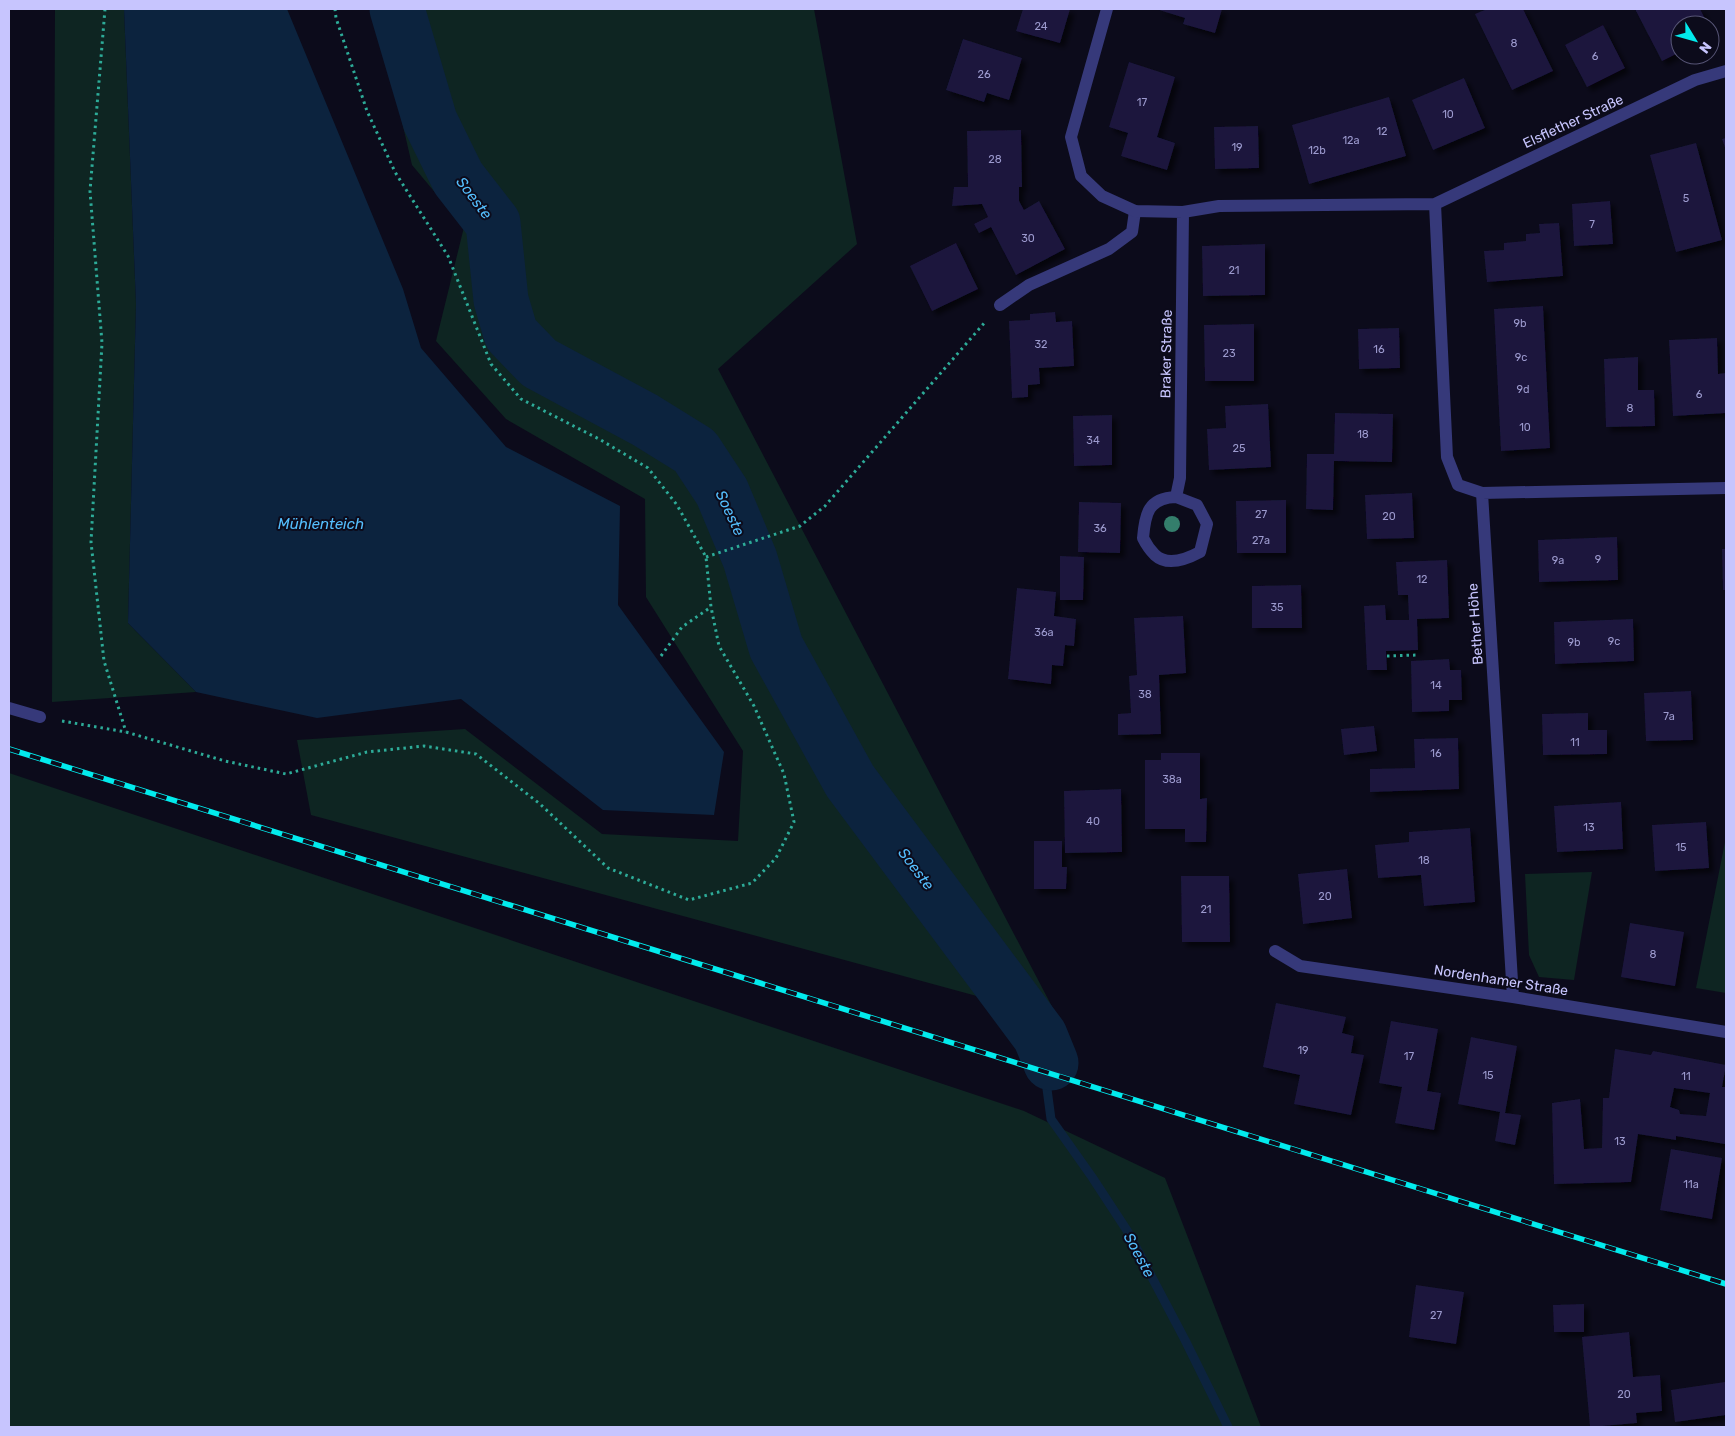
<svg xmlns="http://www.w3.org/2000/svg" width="1735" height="1436" viewBox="0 0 1735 1436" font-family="Rubik,sans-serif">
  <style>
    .green { fill: #0e2522 }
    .water { fill: #0c233e }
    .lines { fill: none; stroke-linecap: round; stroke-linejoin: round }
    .stream { stroke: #0c233e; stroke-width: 9 }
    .river { stroke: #0c233e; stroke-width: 55 }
    .building { fill: #1b173c; fill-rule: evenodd; filter: url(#shadow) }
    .path { stroke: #2dab98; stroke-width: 3; stroke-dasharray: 2.5 4; stroke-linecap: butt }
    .lane { stroke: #36397a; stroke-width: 12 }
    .street { stroke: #36397a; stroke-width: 12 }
    .rail-casing { stroke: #02ebed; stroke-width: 5.5 }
    .rail { stroke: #0c0b1b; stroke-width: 4; stroke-dasharray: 11; stroke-linecap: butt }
    .tree { fill: #347e6c }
    .labels { text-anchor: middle; stroke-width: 4; stroke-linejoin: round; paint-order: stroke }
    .number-label { font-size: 11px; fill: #9c9ace }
    .street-label { font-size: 14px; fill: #c7c5fe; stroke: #0c0b1b }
    .water-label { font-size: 15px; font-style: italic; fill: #54befd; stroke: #0c0b1b }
  </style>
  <defs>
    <filter id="shadow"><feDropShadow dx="4.5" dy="4.5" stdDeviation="2.5" flood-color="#0009"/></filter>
  </defs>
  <rect width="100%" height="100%" fill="#0c0b1b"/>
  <!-- green -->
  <path class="green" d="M55 9H124L136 304 128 623 196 692 52 702Z
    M376 9H814L857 244 718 369 1058 1018 311 815 297 740 465 729 602 834 738 841 743 751 646 597 645 499 506 419 436 341 464 227 412 165Z
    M9 773 1024 1111 1165 1178 1261 1427H9Z
    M1726 837V993L1696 988Z
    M1592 872 1574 980 1539 977 1529 955 1525 874Z"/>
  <!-- water -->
  <path class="water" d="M124 9H287L403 289 421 348 506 447 620 506 618 605 724 752 714 815 603 810 461 699 317 718 196 692 128 623 136 304Z"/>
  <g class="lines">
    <!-- stream -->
    <path class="stream" d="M1047 1089 1051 1119 1092 1177 1128 1232 1185 1340 1228 1427"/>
    <!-- river -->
    <path class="river" d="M397 9 430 121 458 178 493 223 501 300 511 334 539 363 645 420 695 451 722 492 750 559 776 647 850 781 1040 1036 1051 1063"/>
  </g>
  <!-- building -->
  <path class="building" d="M1023 9H1070L1060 43 1016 31Z
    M1156 9H1222L1215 33 1183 24 1185 18Z
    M1487 9H1523L1553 71 1512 90 1475 14Z
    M1635 9H1700L1708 25H1680V52L1662 61Z
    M1603 25 1625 68 1587 87 1565 45Z
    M963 39 1022 58 1009 100 987 93 984 102 946 90Z
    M1129 62 1175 77 1157 137 1175 143 1167 170 1121 156 1128 133 1109 127Z
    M1464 78 1485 128 1433 150 1412 100Z
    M1389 97 1406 156 1309 184 1292 125Z
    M1258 126 1259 168 1215 169 1214 127Z
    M1021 130 1022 187H1019V201L1024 210 1039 201 1065 249 1016 275 991 227 979 233 974 224 988 217 982 204 952 206 954 187H968L967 131Z
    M1726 138V150L1722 139Z
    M1696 143 1722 240 1676 252 1650 155Z
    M1610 201 1613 244 1574 246 1572 204Z
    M1559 223 1563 276 1487 282 1484 251 1504 250V243L1526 241V234L1540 233 1539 224Z
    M956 243 978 289 932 311 910 266Z
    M1265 244V295L1203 296 1202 246Z
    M1543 306 1550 448 1501 451 1494 309Z
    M1055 312 1056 322 1072 321 1074 366 1039 368 1040 384 1028 385V397L1012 398 1009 321 1030 320V314Z
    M1254 324V381H1205L1204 325Z
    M1399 328 1400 368 1359 369 1358 329Z
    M1717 338 1718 374 1726 373V413L1673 416 1669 340Z
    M1638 357V390H1654L1655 426 1606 427 1604 359Z
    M1268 404 1271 467 1209 470 1207 429 1226 428 1225 406Z
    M1335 413 1393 414 1392 462 1334 461 1333 510 1306 509 1307 454H1334Z
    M1112 415V465L1074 466 1073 416Z
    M1412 493 1414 538 1367 539 1365 495Z
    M1286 500V553H1237L1236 501Z
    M1079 502 1121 503 1120 553 1078 552Z
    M1617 537 1618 580 1539 582 1538 540Z
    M1722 549H1726V590H1723Z
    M1060 556 1084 557 1083 600H1060Z
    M1447 560 1449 618 1417 619 1418 650 1386 651 1387 670H1367L1364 606 1385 605 1386 620H1409L1408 595H1398L1396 562Z
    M1301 585 1302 628H1252V586Z
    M1017 588 1056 592 1054 616 1076 619 1074 646 1065 645 1063 666 1052 665 1051 684 1008 679Z
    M1183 616 1186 673 1159 675 1161 734 1118 735V714L1131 713 1129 676 1137 675 1134 618Z
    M1633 619 1634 661 1555 664 1554 622Z
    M1449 659 1450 670H1461L1462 700H1449V711L1412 712 1411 661Z
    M1691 691 1693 740 1646 741 1644 693Z
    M1588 713V730H1607V754L1543 755 1542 714Z
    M1374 726 1377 751 1344 755 1341 729Z
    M1458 738 1459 789 1370 792V769L1415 768 1414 739Z
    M1161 753H1200V799L1207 798 1206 842H1185V829H1145V760H1161Z
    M1121 789 1122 852 1065 853 1064 791Z
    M1621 802 1623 849 1557 852 1554 806Z
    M1706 822 1709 868 1655 871 1652 825Z
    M1470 828 1475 902 1424 906 1421 875 1378 878 1375 845 1409 842V832Z
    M1034 841H1062V867H1067L1066 889H1034Z
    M1347 869 1352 918 1303 924 1298 874Z
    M1181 876H1229L1230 942H1182Z
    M1630 923 1684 932 1675 986 1621 977Z
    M1276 1003 1346 1017 1342 1033 1354 1036 1351 1053 1364 1055 1351 1115 1294 1104 1300 1075 1263 1067Z
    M1391 1021 1438 1029 1427 1091 1441 1093 1434 1130 1395 1123 1402 1087 1379 1083Z
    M1471 1037 1517 1046 1505 1113 1521 1115 1515 1145 1495 1141 1500 1112 1458 1104Z
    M1615 1049 1651 1055 1653 1051 1726 1065 1722 1087H1726V1134L1725 1144 1676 1136V1140L1638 1134 1631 1182 1554 1184 1552 1103 1580 1099 1584 1149 1602 1148 1603 1098H1609ZM1674 1088 1710 1093 1706 1116 1680 1114 1679 1110 1670 1107Z
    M1671 1149 1722 1158 1712 1219 1660 1210Z
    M1416 1285 1464 1292 1456 1344 1409 1337Z
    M1584 1304V1332H1554L1553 1305Z
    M1629 1332 1633 1377 1660 1375 1662 1411 1636 1413 1637 1423 1590 1427 1582 1337Z
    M1725 1382 1726 1415 1675 1422 1671 1390Z"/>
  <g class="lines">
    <!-- path -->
    <path class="path" d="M105 9 90 191 102 343 91 542 104 661 126 732
      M706 557 800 526 825 506 986 321
      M661 656 682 627 711 607
      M1387 656 1418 655
      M62 721 126 732 225 761 286 774 367 752 424 746 476 754 540 804 608 868 689 900 752 883 776 858 794 822 784 774 754 706 719 646 711 607 706 557 677 505 648 468 599 439 521 399 491 364 448 256 395 172 367 111 336 18 335 9"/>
    <!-- lane -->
    <path class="lane" d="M1000 305 1029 285 1109 249 1132 232 1135 211
      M9 708 40 717"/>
    <!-- street -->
    <path class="street" d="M1107 9 1071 137 1081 176 1102 196 1135 211 1183 212 1219 206 1435 204
      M1482 493 1458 485 1447 457 1435 204 1695 80 1726 71
      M1176 497 1197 505 1207 524 1200 552C1187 559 1168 567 1155 555 1150 550 1146 544 1143 538 1145 514 1148 498 1176 497L1180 478 1183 212
      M1275 951 1300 966 1513 997 1726 1032
      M1513 997 1482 493 1726 488"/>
    <!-- rail casing -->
    <g class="rail-casing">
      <path id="rail" d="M9 749 1726 1284"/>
    </g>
    <!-- rail -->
    <use href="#rail" class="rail"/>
  </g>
  <!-- trees -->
  <circle class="tree" cx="1172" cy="524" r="8"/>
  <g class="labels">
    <!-- number labels -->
    <g class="number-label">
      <text x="1041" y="30">24</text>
      <text x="1514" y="47">8</text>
      <text x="1595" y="60">6</text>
      <text x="984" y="78">26</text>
      <text x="1142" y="106">17</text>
      <text x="1448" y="118">10</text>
      <text x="1382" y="135">12</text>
      <text x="1351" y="144">12a</text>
      <text x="1237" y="151">19</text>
      <text x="1317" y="154">12b</text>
      <text x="995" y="163">28</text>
      <text x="1686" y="202">5</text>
      <text x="1592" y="228">7</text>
      <text x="1028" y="242">30</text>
      <text x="1234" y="274">21</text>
      <text x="1520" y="327">9b</text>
      <text x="1041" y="348">32</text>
      <text x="1379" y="353">16</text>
      <text x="1229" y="357">23</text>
      <text x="1521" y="361">9c</text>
      <text x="1523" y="393">9d</text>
      <text x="1699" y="398">6</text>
      <text x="1630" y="412">8</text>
      <text x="1525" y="431">10</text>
      <text x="1363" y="438">18</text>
      <text x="1093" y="444">34</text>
      <text x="1239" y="452">25</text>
      <text x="1261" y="518">27</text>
      <text x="1389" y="520">20</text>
      <text x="1100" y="532">36</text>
      <text x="1261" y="544">27a</text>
      <text x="1598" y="563">9</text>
      <text x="1558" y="564">9a</text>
      <text x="1422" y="583">12</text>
      <text x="1277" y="611">35</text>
      <text x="1044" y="636">36a</text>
      <text x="1614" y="645">9c</text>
      <text x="1574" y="646">9b</text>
      <text x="1436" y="689">14</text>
      <text x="1145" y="698">38</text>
      <text x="1669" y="720">7a</text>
      <text x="1575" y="746">11</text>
      <text x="1436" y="757">16</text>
      <text x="1172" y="783">38a</text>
      <text x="1093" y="825">40</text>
      <text x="1589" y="831">13</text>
      <text x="1681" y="851">15</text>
      <text x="1424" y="864">18</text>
      <text x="1325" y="900">20</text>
      <text x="1206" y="913">21</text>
      <text x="1653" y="958">8</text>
      <text x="1303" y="1054">19</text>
      <text x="1409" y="1060">17</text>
      <text x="1488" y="1079">15</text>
      <text x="1686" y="1080">11</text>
      <text x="1620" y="1145">13</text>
      <text x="1691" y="1188">11a</text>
      <text x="1436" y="1319">27</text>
      <text x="1624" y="1398">20</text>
    </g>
    <!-- street labels -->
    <g class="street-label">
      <text transform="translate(1573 121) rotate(-25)" y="5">Elsflether Straße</text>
      <text transform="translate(1166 354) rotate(-89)" y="5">Braker Straße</text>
      <text transform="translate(1475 624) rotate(-94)" y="5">Bether Höhe</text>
      <text transform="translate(1501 980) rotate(9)" y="5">Nordenhamer Straße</text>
    </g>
    <!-- water labels -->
    <g class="water-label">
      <text transform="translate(474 198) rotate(53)" y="5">Soeste</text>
      <text transform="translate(730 513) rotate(65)" y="5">Soeste</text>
      <text x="321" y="529">Mühlenteich</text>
      <text transform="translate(916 869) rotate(53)" y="5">Soeste</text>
      <text transform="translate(1139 1255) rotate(62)" y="5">Soeste</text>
    </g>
  </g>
  <!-- border -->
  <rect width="1735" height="1436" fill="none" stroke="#c7c5fe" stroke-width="20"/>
  <!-- north arrow -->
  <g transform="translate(1695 40) rotate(127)"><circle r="24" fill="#0c0b1b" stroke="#575576"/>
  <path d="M0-4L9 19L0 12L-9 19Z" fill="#02ebed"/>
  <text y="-8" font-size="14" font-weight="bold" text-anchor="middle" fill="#c7c5fe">N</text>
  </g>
</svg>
